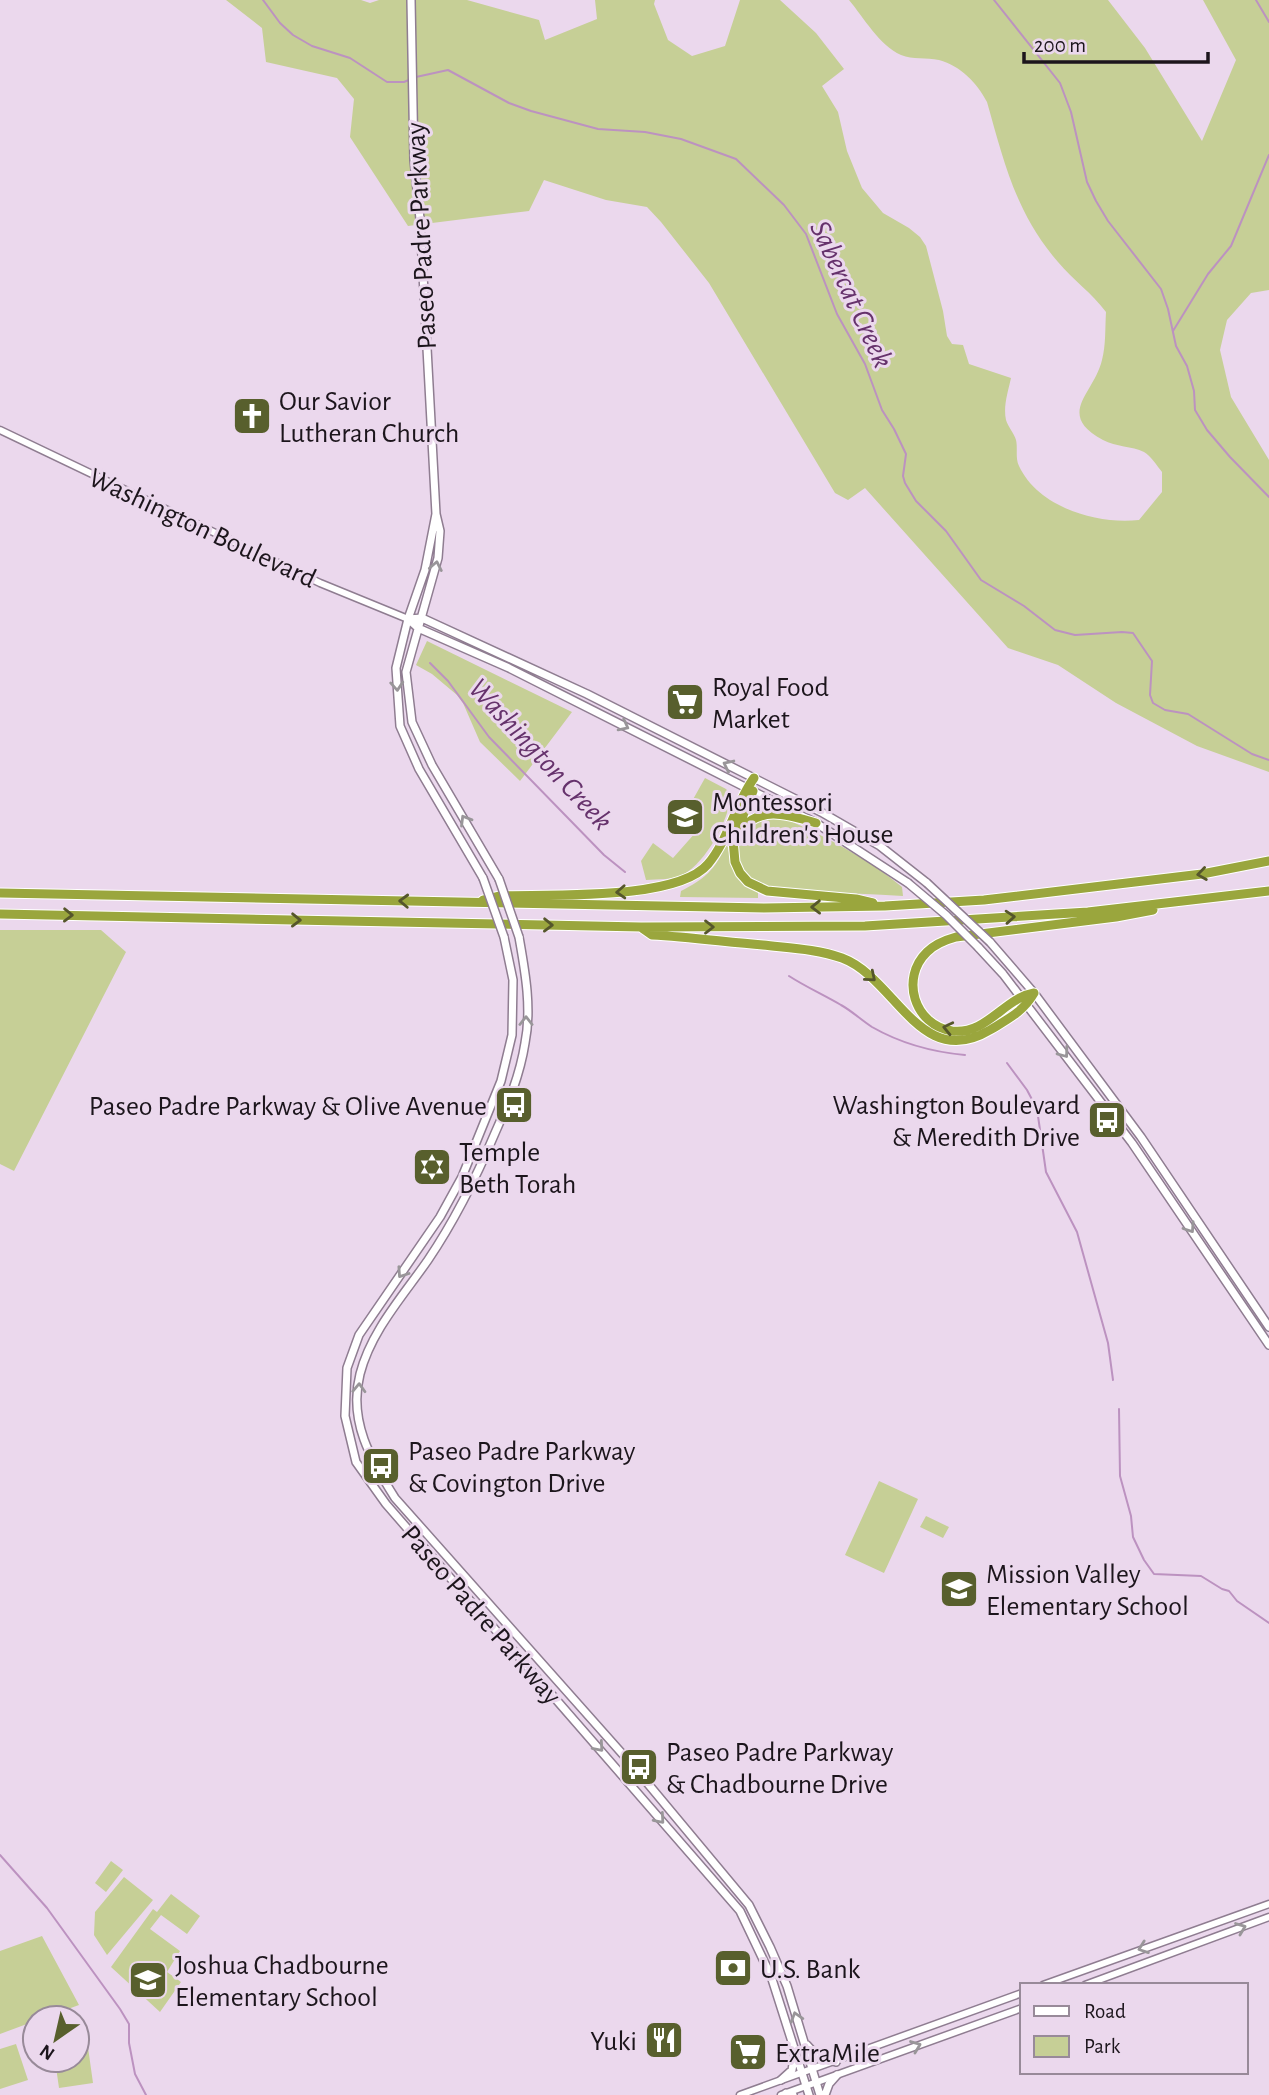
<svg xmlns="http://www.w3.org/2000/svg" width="1269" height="2095" viewBox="0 0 1269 2095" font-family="'Alegreya Sans',sans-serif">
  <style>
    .green { fill: #c6cf96 }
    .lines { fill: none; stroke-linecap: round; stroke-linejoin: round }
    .stream { stroke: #bc92c0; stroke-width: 2 }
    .tertiary-casing { stroke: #8f7d91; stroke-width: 9 }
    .secondary-casing { stroke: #8f7d91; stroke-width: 10 }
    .motorway-casing { stroke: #fff; stroke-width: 11 }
    .tertiary { stroke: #fff; stroke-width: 6 }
    .secondary { stroke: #fff; stroke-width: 7 }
    .motorway { stroke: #9aa63d; stroke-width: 9 }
    .secondary-bridge-casing { stroke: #8f7d91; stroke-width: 10; stroke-linecap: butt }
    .secondary-bridge { stroke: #fff; stroke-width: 7 }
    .oneway { stroke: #999699 }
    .oneway2 { stroke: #55562b }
    .labels { text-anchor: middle; stroke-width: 6; stroke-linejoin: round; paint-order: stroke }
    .street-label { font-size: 28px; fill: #1c151c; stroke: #ebd8ed }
    .poi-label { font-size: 28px; fill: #1c151c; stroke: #ebd8ed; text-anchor: start }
    .water-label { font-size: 30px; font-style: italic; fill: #66326c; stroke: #ebd8ed }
  </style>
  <rect width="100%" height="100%" fill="#ebd8ed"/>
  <!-- green -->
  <path class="green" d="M226 0H361L370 3 379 0H467L539 20 545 40 597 19 595 0H655L654 4 668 40 692 56 725 46 740 0H780L816 33 844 69 822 86 838 112 847 151 862 188 883 213 909 228 920 237 926 246 943 311 947 336 952 344 963 345 969 364 1011 378C1008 392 1003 406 1006 420 1008 427 1014 433 1016 440 1018 448 1015 458 1019 466 1038 507 1097 525 1139 520L1162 492V472C1157 466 1151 456 1144 452 1132 446 1116 447 1103 440 1055 414 1094 394 1102 360 1106 345 1105 328 1106 312 1092 293 1073 280 1058 262 1016 214 1004 162 987 102 977 83 961 66 939 60 926 57 913 60 901 55 879 45 864 18 849 0H1108L1145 48 1202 141 1236 60 1203 0H1269V290L1251 293 1227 320 1220 350 1231 397 1269 460V772L1197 746 1116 703 1058 665 1008 648 865 488 848 500 835 493 709 283 661 222 647 207 606 200 544 180 529 211 408 226 350 137 354 99 337 78 266 62 262 28Z
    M427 641 572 712 520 781 480 742 463 703 457 695 432 674 416 665Z
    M705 778 726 789 731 795C729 820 706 862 684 874 674 880 658 879 646 880L641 861 653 843 673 858 696 832 701 813 691 803Z
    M784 818C824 836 868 858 902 887L903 896C874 894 845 893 816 892 797 891 774 893 757 884 740 875 734 853 742 837 751 819 766 819 784 818Z
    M725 845 728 847C731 867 739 883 758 892V898L680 897 681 891C703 880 717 869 725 845Z
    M0 930H101L126 952 14 1171 0 1164Z
    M879 1481 918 1499 884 1573 845 1555Z
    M926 1516 949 1527 943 1538 920 1527Z
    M111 1861 123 1870 106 1892 95 1883Z
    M124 1877 153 1900 107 1955 94 1935 95 1912Z
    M171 1894 200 1916 187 1934 161 1915 150 1929 180 1951 167 1972 181 1982 160 2012 111 1967 153 1909 157 1912Z
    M42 1936 79 2005 43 2018H35V2021L0 2034V1951Z
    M86 2033 93 2083 59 2088 55 2060H77V2034Z
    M16 2044 28 2080 0 2089V2049Z"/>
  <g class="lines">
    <!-- stream -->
    <path class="stream" d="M263 0 280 23 293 35 312 46 350 58 387 82H404L411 79
      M994 0 1060 83 1071 112 1087 182 1096 201 1108 221 1161 289 1168 309 1176 346 1187 366 1194 391 1195 410 1207 430 1230 457 1269 497
      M1256 0 1269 22
      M416 77 448 70 509 103 531 111 598 129 645 132 681 139 736 159 784 205 806 234 837 314 865 364 882 410 894 429 906 454 903 476 905 483 916 501 946 531 981 580 1024 606 1055 630 1075 635 1122 632 1133 633 1152 661 1150 695 1153 703 1165 710 1188 714 1252 754 1269 760
      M1173 331 1208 274 1231 246 1269 155
      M430 663 448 681 489 737 604 855 625 872
      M789 976C806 987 824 995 841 1005 852 1011 861 1020 872 1027 900 1043 932 1052 965 1055
      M1007 1063 1027 1090 1037 1109 1046 1172 1077 1232 1108 1343 1113 1380
      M1119 1409 1120 1476 1131 1516 1133 1537 1144 1560 1154 1574 1201 1576 1222 1589 1229 1591 1237 1601 1269 1623
      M0 1855 47 1908 120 2009 129 2024V2043L135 2074 146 2095"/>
    <!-- tertiary casing -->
    <g class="tertiary-casing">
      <path id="tertiary" d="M0 430 320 583 408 619
        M1043 1985 1269 1904
        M1085 1985 1269 1917
        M740 2095 1022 1993
        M781 2095 1022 2008"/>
    </g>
    <!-- secondary casing -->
    <g class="secondary-casing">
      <path id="secondary" d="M411 0 414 160 420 219 436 514 440 531 438 558 406 672 412 722 432 765 499 879
        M436 514 425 570 408 619 396 668 400 726 419 769 483 878
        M408 619 422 618 587 694 821 812 880 846 927 883
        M408 619 418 628 509 668 816 823 908 883
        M504 937 513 980 512 1035 501 1081 462 1177 440 1217 359 1335 347 1368 345 1416 356 1462 386 1504 740 1911 771 1976 809 2095
        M519 937C525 971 532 1008 525 1043 520 1075 508 1104 495 1133 476 1178 455 1220 428 1260 403 1296 371 1331 360 1374 348 1421 371 1460 395 1498L634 1767 749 1905 770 1947 787 1986 820 2095
        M990 942 1034 993 1141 1137 1269 1327
        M978 947 1003 974 1132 1143 1269 1345
        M807 2045 817 2056 836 2062
        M781 2080 792 2070 795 2053
        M786 2093 793 2095
        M825 2095 829 2084 837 2075"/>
    </g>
    <!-- motorway casing -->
    <g class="motorway-casing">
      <path id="motorway" d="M753 791 733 840 735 862 740 873 748 882 767 891 856 899 873 903
        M740 830C762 805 788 815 816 823
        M0 893 764 908 885 906 984 900 1202 874 1269 861
        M483 900 499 896C548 894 677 901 708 864 729 839 735 804 754 778
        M0 914 641 927 865 926 1088 912 1269 891
        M642 928 652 935C689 937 726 942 763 945 789 948 817 949 842 958 896 978 920 1072 990 1030 1008 1019 1023 1012 1034 993
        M1034 993C1004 998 987 1035 952 1031 914 1025 900 978 927 952 935 944 945 940 956 937L1116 917 1153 910"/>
    </g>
    <!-- tertiary -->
    <use href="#tertiary" class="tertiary"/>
    <!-- secondary -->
    <use href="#secondary" class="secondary"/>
    <!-- motorway -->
    <use href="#motorway" class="motorway"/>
    <!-- secondary-bridge casing -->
    <g class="secondary-bridge-casing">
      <path id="secondary-bridge" d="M483 878 504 937
        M499 879 519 937
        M908 883 946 915 978 947
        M927 883 990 942"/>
    </g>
    <!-- secondary-bridge -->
    <use href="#secondary-bridge" class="secondary-bridge"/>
  </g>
  <!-- one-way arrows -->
  <defs><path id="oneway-chevron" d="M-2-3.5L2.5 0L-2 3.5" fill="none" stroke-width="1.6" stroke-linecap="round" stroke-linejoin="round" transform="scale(1.75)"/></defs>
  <g class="oneway">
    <use href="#oneway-chevron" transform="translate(436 566) rotate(-79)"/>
    <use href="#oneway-chevron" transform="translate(397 686) rotate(86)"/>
    <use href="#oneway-chevron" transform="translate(624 726) rotate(27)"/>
    <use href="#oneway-chevron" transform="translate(728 765) rotate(-154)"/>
    <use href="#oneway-chevron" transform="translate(465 820) rotate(-121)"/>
    <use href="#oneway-chevron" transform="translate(526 1021) rotate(-90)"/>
    <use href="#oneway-chevron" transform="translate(1064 1053) rotate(53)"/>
    <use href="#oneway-chevron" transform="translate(1190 1228) rotate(56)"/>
    <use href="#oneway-chevron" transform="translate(402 1273) rotate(124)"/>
    <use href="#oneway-chevron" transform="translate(359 1388) rotate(-88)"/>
    <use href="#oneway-chevron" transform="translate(599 1747) rotate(49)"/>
    <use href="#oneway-chevron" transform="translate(660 1819) rotate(49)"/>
    <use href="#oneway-chevron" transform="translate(1241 1928) rotate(-21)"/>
    <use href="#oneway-chevron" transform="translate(1143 1948) rotate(160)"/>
    <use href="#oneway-chevron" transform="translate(796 2017) rotate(-107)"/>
    <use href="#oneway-chevron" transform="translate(916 2046) rotate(-21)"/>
  </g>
  <g class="oneway2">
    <use href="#oneway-chevron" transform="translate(1202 874) rotate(172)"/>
    <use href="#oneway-chevron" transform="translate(621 892) rotate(177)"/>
    <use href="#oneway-chevron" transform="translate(404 901) rotate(-178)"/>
    <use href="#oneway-chevron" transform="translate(816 907) rotate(179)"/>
    <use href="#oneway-chevron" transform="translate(68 915) rotate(1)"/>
    <use href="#oneway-chevron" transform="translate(1010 917) rotate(-4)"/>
    <use href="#oneway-chevron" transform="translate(296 920) rotate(1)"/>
    <use href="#oneway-chevron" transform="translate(548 925) rotate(1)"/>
    <use href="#oneway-chevron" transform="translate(709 927)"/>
    <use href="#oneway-chevron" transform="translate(871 977) rotate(40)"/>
    <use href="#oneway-chevron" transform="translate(948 1028) rotate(-167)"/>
  </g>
  <!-- icons -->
  <defs>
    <g id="church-square" transform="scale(2.0125)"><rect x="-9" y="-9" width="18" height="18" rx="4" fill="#585f2d" stroke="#ebd8ed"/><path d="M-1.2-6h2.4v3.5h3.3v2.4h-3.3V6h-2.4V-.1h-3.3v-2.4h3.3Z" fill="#fff"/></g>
    <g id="supermarket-square" transform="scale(2.0125)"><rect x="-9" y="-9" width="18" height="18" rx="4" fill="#585f2d" stroke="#ebd8ed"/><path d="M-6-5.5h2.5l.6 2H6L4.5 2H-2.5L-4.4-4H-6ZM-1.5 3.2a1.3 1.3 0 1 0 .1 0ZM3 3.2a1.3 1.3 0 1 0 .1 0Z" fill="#fff"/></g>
    <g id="school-square" transform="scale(2.0125)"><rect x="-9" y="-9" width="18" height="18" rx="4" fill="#585f2d" stroke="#ebd8ed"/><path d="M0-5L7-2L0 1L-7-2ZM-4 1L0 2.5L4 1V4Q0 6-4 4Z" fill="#fff"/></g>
    <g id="bus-square" transform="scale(2.0125)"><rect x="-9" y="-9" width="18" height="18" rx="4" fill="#585f2d" stroke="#ebd8ed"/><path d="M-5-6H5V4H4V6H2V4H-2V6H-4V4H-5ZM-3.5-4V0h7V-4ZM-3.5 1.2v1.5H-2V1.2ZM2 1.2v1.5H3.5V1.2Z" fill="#fff"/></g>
    <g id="synagogue-square" transform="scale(2.0125)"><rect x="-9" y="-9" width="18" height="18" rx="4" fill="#585f2d" stroke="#ebd8ed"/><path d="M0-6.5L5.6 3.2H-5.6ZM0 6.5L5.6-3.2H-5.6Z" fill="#fff"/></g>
    <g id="bank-square" transform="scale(2.0125)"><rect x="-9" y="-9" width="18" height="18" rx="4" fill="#585f2d" stroke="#ebd8ed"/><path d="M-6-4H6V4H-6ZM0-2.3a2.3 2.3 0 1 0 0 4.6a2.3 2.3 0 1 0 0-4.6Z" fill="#fff"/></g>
    <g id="restaurant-square" transform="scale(2.0125)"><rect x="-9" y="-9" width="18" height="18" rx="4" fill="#585f2d" stroke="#ebd8ed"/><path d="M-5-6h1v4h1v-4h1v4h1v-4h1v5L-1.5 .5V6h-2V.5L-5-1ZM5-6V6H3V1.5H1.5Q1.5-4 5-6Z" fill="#fff"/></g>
  </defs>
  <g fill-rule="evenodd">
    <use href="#church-square" x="252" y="416"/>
    <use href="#supermarket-square" x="685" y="702"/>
    <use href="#school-square" x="685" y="817"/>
    <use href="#bus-square" x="514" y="1105"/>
    <use href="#bus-square" x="1107" y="1120"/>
    <use href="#synagogue-square" x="432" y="1167"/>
    <use href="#bus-square" x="381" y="1466"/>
    <use href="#school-square" x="959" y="1589"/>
    <use href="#bus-square" x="639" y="1767"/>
    <use href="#bank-square" x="733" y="1968"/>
    <use href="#school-square" x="148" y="1980"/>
    <use href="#restaurant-square" x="664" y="2040"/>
    <use href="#supermarket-square" x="748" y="2052"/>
  </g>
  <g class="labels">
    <!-- street labels -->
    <g class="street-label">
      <text transform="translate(420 236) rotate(-93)" y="10">Paseo Padre Parkway</text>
      <text transform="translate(203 527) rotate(25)" y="10">Washington Boulevard</text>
      <text transform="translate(482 1614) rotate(49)" y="10">Paseo Padre Parkway</text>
    </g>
    <!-- poi labels -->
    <g class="poi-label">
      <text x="279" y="410">Our Savior<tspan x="279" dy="32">Lutheran Church</tspan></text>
      <text x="712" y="696">Royal Food<tspan x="712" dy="32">Market</tspan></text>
      <text x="712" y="811">Montessori<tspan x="712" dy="32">Children's House</tspan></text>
      <text x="1080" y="1114" text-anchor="end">Washington Boulevard<tspan x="1080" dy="32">&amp; Meredith Drive</tspan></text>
      <text x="487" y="1115" text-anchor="end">Paseo Padre Parkway &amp; Olive Avenue</text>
      <text x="459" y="1161">Temple<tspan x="459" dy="32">Beth Torah</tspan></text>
      <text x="408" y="1460">Paseo Padre Parkway<tspan x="408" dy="32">&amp; Covington Drive</tspan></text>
      <text x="986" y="1583">Mission Valley<tspan x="986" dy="32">Elementary School</tspan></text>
      <text x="666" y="1761">Paseo Padre Parkway<tspan x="666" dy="32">&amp; Chadbourne Drive</tspan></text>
      <text x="175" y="1974">Joshua Chadbourne<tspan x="175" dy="32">Elementary School</tspan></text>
      <text x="760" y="1978">U.S. Bank</text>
      <text x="637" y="2050" text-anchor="end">Yuki</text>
      <text x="775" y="2062">ExtraMile</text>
    </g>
    <!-- water labels -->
    <g class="water-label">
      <text transform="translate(852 294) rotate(65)" y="10">Sabercat Creek</text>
      <text transform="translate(541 754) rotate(47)" y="10">Washington Creek</text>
    </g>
  </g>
  <!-- legend -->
  <rect x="1020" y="1983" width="228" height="91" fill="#ebd8ed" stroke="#988a99" stroke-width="2"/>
  <rect x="1034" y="2006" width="35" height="10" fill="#ffffff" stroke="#988a99" stroke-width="2"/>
  <text x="1084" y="2018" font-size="21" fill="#1c151c">Road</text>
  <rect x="1034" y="2036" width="35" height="21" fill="#c6cf96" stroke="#988a99" stroke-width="2"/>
  <text x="1084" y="2053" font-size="21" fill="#1c151c">Park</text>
  <!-- north arrow -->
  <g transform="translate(56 2039) rotate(214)"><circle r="33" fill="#ebd8ed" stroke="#988a99" stroke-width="2"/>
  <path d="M0-5L12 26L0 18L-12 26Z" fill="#585f2d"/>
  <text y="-10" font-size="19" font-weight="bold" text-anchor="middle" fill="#1c151c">N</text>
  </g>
  <!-- scale -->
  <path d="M1024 52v10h184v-10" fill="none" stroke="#1c151c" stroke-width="3.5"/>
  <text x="1034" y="52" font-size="21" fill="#1c151c" stroke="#ebd8ed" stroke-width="5" paint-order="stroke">200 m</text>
</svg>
